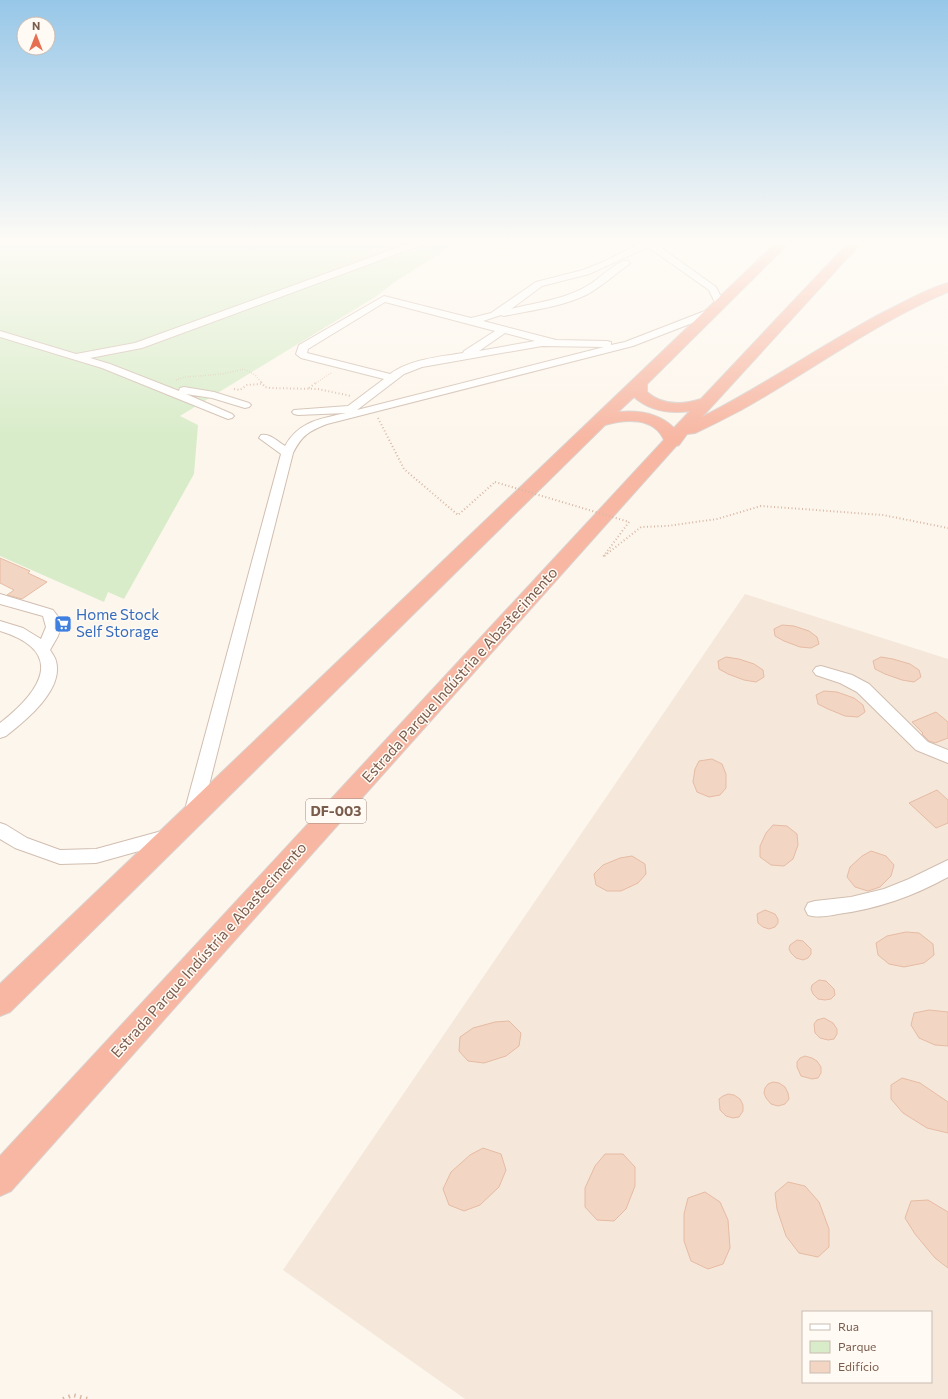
<svg xmlns="http://www.w3.org/2000/svg" width="948" height="1399" viewBox="0 0 948 1399" font-family="Commissioner,sans-serif">
  <style>
    .residential { fill: #f5e8da; fill-rule: evenodd }
    .green { fill: #d8ecc9 }
    .building { fill: #f3d5c3; stroke: #e6bba3 }
    .lines { fill: none; stroke-linecap: round; stroke-linejoin: round }
    .minor-casing { stroke: #d1beb0; stroke-width: 2 }
    .highway-casing { stroke: #dad1cd; stroke-width: 2 }
    .path-far2 { stroke: #d9b8a5; stroke-width: 1.5; stroke-dasharray: 0.5 2; stroke-linecap: butt }
    .path-far1 { stroke: #d9b8a5; stroke-width: 2; stroke-dasharray: 1 2.5; stroke-linecap: butt }
    .path { stroke: #d9b8a5; stroke-width: 4; stroke-dasharray: 1.5 4.5; stroke-linecap: butt }
    .minor { fill: #fff; fill-rule: evenodd }
    .highway { fill: #f7b7a3; fill-rule: evenodd }
    .path-bridge { stroke: #d9b8a5; stroke-width: 2; stroke-dasharray: 1 2.5; stroke-linecap: butt }
    .labels { text-anchor: middle; stroke-width: 3; stroke-linejoin: round; paint-order: stroke }
    .shield { fill: #fffaf3; stroke: #a28b7f; stroke-width: 1 }
    .shield-label { font-size: 14px; font-weight: bold; fill: #7a5c4d }
    .shop-label { font-size: 15px; fill: #366cbe; stroke: #fffaf3; text-anchor: start }
    .street-label { font-size: 15px; fill: #7a5c4d; stroke: #fffaf3 }
  </style>
  <rect width="100%" height="100%" fill="#fdf6ec"/>
  <!-- residential -->
  <path class="residential" d="M745 594 948 659V1399H465L283 1270ZM803 1312H931V1382H803Z"/>
  <!-- green -->
  <path class="green" d="M0 242H470L450 247 396 281 375 297 180 416 198 425 194 474 124 599 108 592 104 602 0 556Z"/>
  <!-- building -->
  <path class="building" d="M0 558 30 571 28 573 47 582 22 599 7 595 14 590 0 583Z
    M782 625 794 626 809 631 817 637 819 644 811 648 800 647 784 641 775 636 774 629Z
    M726 657 739 659 754 664 763 670 764 677 756 682 744 680 728 674 719 669 718 661Z
    M881 657 893 659 910 664 919 670 921 677 914 682 902 680 885 674 875 669 873 661Z
    M824 691 837 692 854 698 863 705 865 712 858 717 845 716 828 709 818 704 816 695Z
    M936 712 948 722V738L935 743 929 741 922 734 923 733 912 722Z
    M712 759 722 764 726 774V788L720 795 709 797 697 792 693 782 695 769 699 761Z
    M937 790 948 800V823L936 828 909 803Z
    M773 825 787 826 797 834 798 845 793 859 784 866 771 865 760 857V846L766 833Z
    M871 851 886 856 894 865 891 876 880 887 868 891 855 887 847 877 850 867 862 856Z
    M632 856 645 864 646 874 638 883 621 891H607L596 885 594 874 603 865 620 858Z
    M765 910 775 914 778 919V923L775 927 769 929 763 927 758 923 757 914Z
    M906 932 919 933 933 944 934 955 924 963 904 967 889 964 878 955 876 943 887 936Z
    M797 940 803 941 811 949V954L808 958 803 960 796 958 791 953 789 949 790 945Z
    M819 980 826 981 834 989 835 995 831 999 825 1000 818 999 813 994 811 989 812 985Z
    M929 1010 948 1012V1046L935 1045 919 1038 911 1025 914 1013Z
    M824 1018 833 1023 837 1029V1034L834 1039 828 1040 820 1038 815 1033 814 1024 817 1020Z
    M509 1021 521 1033 519 1046 506 1056 484 1063 468 1061 459 1051 460 1037 473 1028 495 1022Z
    M805 1056 812 1058 817 1061 821 1067V1073L818 1078 812 1079 801 1076 797 1067V1062L800 1058Z
    M902 1078 920 1083 948 1102V1133L927 1128 903 1113 891 1099V1085Z
    M773 1082 779 1083 785 1087 788 1093 789 1099 785 1104 778 1106 771 1104 766 1098 764 1093 765 1088 768 1084Z
    M728 1094 734 1095 740 1099 743 1105V1111L739 1117 733 1118 726 1116 720 1110 719 1099 723 1096Z
    M483 1148 501 1154 506 1170 499 1187 480 1205 464 1211 449 1205 443 1189 451 1172 470 1155Z
    M605 1154H623L635 1167V1186L626 1209 614 1221 597 1220 585 1207V1188L595 1166Z
    M788 1182 805 1186 819 1202 829 1229V1247L818 1257 799 1253 786 1236 777 1209 775 1193Z
    M705 1192 720 1202 728 1220 730 1248 723 1264 708 1269 691 1261 684 1241V1214L688 1198Z
    M928 1200 948 1212V1268L935 1258 915 1234 905 1218 911 1201Z"/>
  <g class="lines">
    <!-- minor casing -->
    <g class="minor-casing">
      <path id="minor" d="M413 242H425L424 244 142 348 90 358 110 364 179 391 180 388 184 387 214 392 249 403 251 405 249 407 245 408 212 398 186 394 232 414 234 416 232 418 228 419 102 368 0 337V331L76 354 135 343Z
        M643 242H653L716 287 725 305 723 307H717L709 290 648 247 589 274 542 286 511 309C539 302 568 299 592 283 601 277 619 259 628 261L630 263 628 265C615 274 602 286 588 294 562 307 532 310 504 316L501 315 483 321 556 340 607 341 611 342V345L625 342 710 309H718L719 311 718 313 633 346 327 424C309 431 302 435 293 453L201 817 198 822 192 824 186 822 183 817 281 454 259 438 261 435C270 433 277 441 285 446 299 421 320 419 346 413L298 415 294 414 292 412 294 410 348 406 384 379 301 358 296 354 299 345 384 296 471 318 491 313 536 282 583 270 603 262ZM385 302 495 331 464 351 463 353C438 357 411 359 390 374L307 353 308 349ZM505 333 535 341 479 351ZM542 346 604 347 357 410 404 374 422 367Z
        M0 594 53 610 59 618 61 627 58 636 50 650C52 653 55 657 56 661 64 690 25 721 6 736L0 738V723C40 692 68 652 0 631V621L23 628 41 639 46 627 43 616 0 604Z
        M821 666 852 675 869 684 928 742 948 750V763L916 750 857 692 840 683 816 675 813 671 816 667Z
        M0 823 6 825 27 838 60 850 96 849 169 829 175 831 178 836 175 841 96 863 60 864 15 848 0 839Z
        M948 860V877C914 896 877 909 838 914 828 916 818 918 808 915L805 909 808 903 815 901 851 897 884 889 909 879Z"/>
    </g>
    <!-- highway casing -->
    <g class="highway-casing">
      <path id="highway" d="M777 242H790L647 384V392C663 406 682 405 701 399L849 242H862L702 417C765 385 822 345 884 312 905 302 926 289 948 283V292C874 323 811 371 741 410 726 418 710 426 695 433L687 434 679 445 676 446 11 1191 0 1196V1156L664 440C654 417 625 419 605 425L10 1012 0 1016V984ZM634 397C650 411 669 414 690 411L674 428C659 413 639 410 618 412Z"/>
    </g>
    <!-- path-far2 -->
    <path class="path-far2" d="M176 380 185 377 222 374 244 369 255 375 262 383
      M316 383 331 373"/>
    <!-- path-far1 -->
    <path class="path-far1" d="M261 382 265 387 270 388 318 389 351 396
      M309 388 317 382
      M234 389 240 390 247 385 261 384
      M378 418 404 469 458 515 495 482
      M629 522 603 557 641 527 667 526 717 519 761 506 883 515 948 528"/>
    <!-- path -->
    <path class="path" d="M63 1399 73 1395 88 1399"/>
    <!-- minor -->
    <use href="#minor" class="minor"/>
    <!-- highway -->
    <use href="#highway" class="highway"/>
    <!-- path-bridge -->
    <path class="path-bridge" d="M495 482 629 522"/>
  </g>
  <!-- sky -->
  <linearGradient id="sky" x2="0" y2="1"><stop stop-color="#97c7e8"/><stop offset="0.55" stop-color="#fefbf6"/><stop offset="1" stop-color="#fefbf6" stop-opacity="0"/></linearGradient>
  <rect width="948" height="438" fill="url(#sky)"/>
  <!-- icons -->
  <defs>
    <g id="supermarket-square" transform="scale(0.9)"><rect x="-9" y="-9" width="18" height="18" rx="4" fill="#3f7fe0" stroke="#fffaf3"/><path d="M-6-5.5h2.5l.6 2H6L4.5 2H-2.5L-4.4-4H-6ZM-1.5 3.2a1.3 1.3 0 1 0 .1 0ZM3 3.2a1.3 1.3 0 1 0 .1 0Z" fill="#fff"/></g>
  </defs>
  <g fill-rule="evenodd">
    <use href="#supermarket-square" x="63" y="624"/>
  </g>
  <g class="labels">
    <!-- shield labels -->
    <rect class="shield" x="306" y="799" width="60" height="24" rx="3"/>
    <g class="shield-label">
      <text x="336" y="816">DF-003</text>
    </g>
    <!-- shop labels -->
    <g class="shop-label">
      <text x="76" y="620">Home Stock<tspan x="76" dy="17">Self Storage</tspan></text>
    </g>
    <!-- street labels -->
    <g class="street-label">
      <text transform="translate(460 675) rotate(-48)" y="5">Estrada Parque Indústria e Abastecimento</text>
      <text transform="translate(209 950) rotate(-48)" y="5">Estrada Parque Indústria e Abastecimento</text>
    </g>
  </g>
  <!-- legend -->
  <rect x="802" y="1311" width="130" height="72" fill="#fffaf3" stroke="#cabbb1"/>
  <rect x="810" y="1324" width="20" height="6" fill="#ffffff" stroke="#cabbb1"/>
  <text x="838" y="1331" font-size="12" fill="#7a5c4d">Rua</text>
  <rect x="810" y="1341" width="20" height="12" fill="#d8ecc9" stroke="#cabbb1"/>
  <text x="838" y="1351" font-size="12" fill="#7a5c4d">Parque</text>
  <rect x="810" y="1361" width="20" height="12" fill="#f3d5c3" stroke="#cabbb1"/>
  <text x="838" y="1371" font-size="12" fill="#7a5c4d">Edifício</text>
  <!-- north arrow -->
  <g transform="translate(36 36)"><circle r="19" fill="#fffaf3" stroke="#cabbb1"/>
  <path d="M0-3L7 15L0 10L-7 15Z" fill="#e76f51"/>
  <text y="-6" font-size="11" font-weight="bold" text-anchor="middle" fill="#7a5c4d">N</text>
  </g>
</svg>
